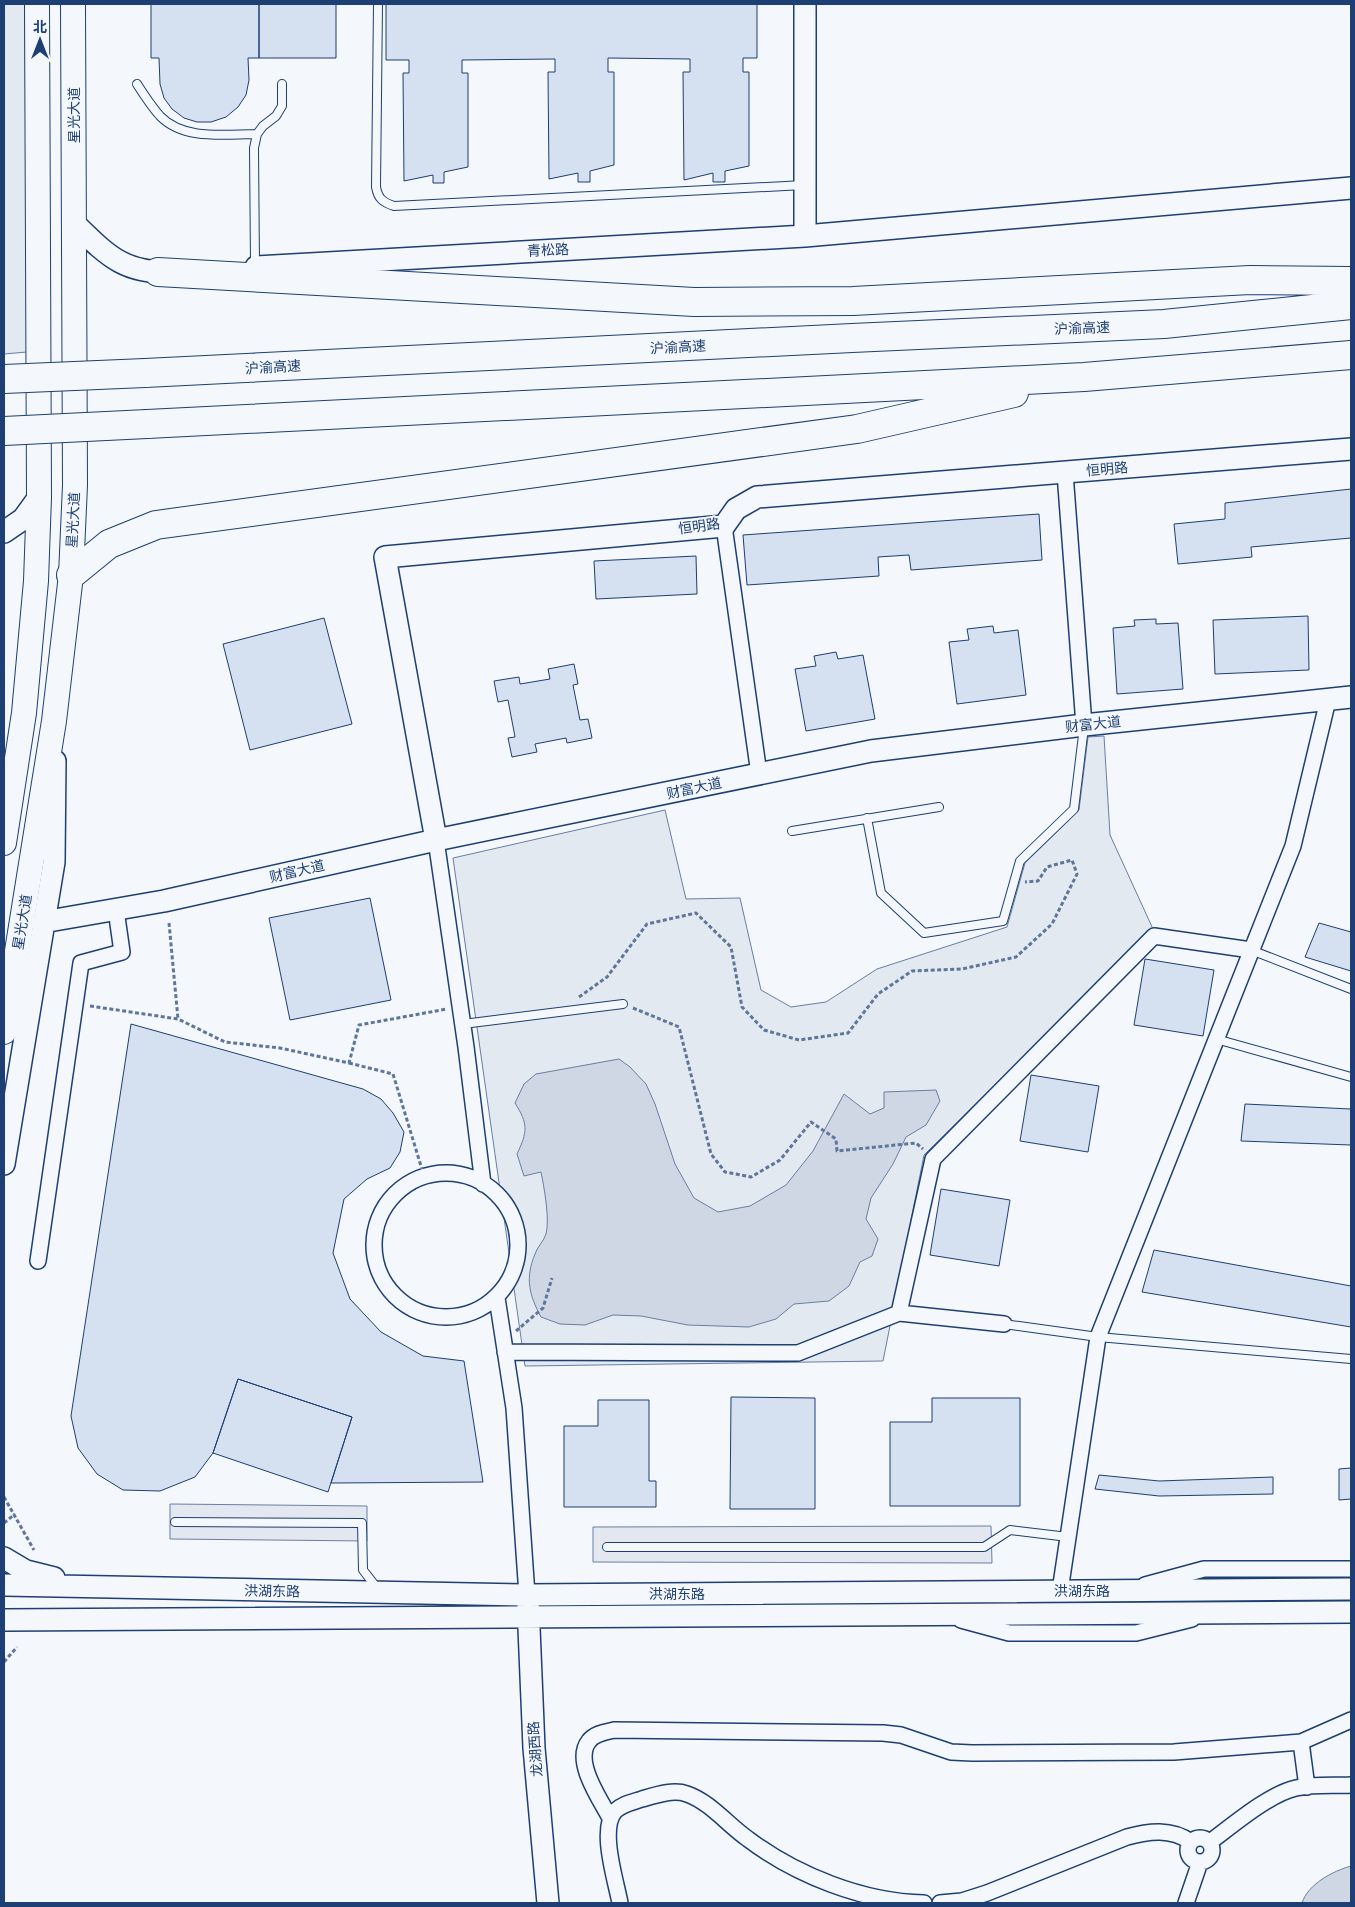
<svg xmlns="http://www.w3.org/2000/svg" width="1355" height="1907" viewBox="0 0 1355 1907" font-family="Merriweather,'Noto Sans SC',serif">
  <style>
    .green { fill: #e3e9f0; stroke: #687fa3 }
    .parking { fill: #e3e8f0; stroke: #687fa3 }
    .water { fill: #cfd7e4; stroke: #687fa3 }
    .building { fill: #d5e0f0; stroke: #1d3f73 }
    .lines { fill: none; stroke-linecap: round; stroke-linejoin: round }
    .lane-casing { stroke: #1d3f73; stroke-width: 10 }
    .street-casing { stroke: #1d3f73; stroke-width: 18 }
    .secondary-casing { stroke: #1d3f73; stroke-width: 24 }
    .primary-casing { stroke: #1d3f73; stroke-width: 26 }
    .highway-casing { stroke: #1d3f73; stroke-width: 30 }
    .path { stroke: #5e769c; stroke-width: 3; stroke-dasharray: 4 2.5; stroke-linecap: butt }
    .lane { stroke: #f4f7fb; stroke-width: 8 }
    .street { stroke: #f4f7fb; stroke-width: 15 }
    .secondary { stroke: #f4f7fb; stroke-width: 21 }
    .primary { stroke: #f4f7fb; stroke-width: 24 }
    .highway { stroke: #f4f7fb; stroke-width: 28 }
    .highway-bridge-casing { stroke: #1d3f73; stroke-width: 30; stroke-linecap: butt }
    .highway-bridge { stroke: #f4f7fb; stroke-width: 28 }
    .labels { text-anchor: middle; stroke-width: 4; stroke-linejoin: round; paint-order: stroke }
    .street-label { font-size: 14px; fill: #1d3f73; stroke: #f4f7fb }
  </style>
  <rect width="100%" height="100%" fill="#f4f7fb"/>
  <!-- green -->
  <path class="green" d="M4 4H25L27 352 4 354Z
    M1104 736 1110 835 1153 929 924 1155 883 1361 525 1366 453 858 665 810 686 899 740 898 761 990 791 1007 826 1002 877 969 1007 927 1025 863 1079 810 1088 737Z
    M1226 1576 1351 1577V1583H1226Z"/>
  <!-- parking -->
  <path class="parking" d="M170 1504 367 1506V1541L170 1539Z
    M991 1526 992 1563 593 1562V1527Z"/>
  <!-- water -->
  <path class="water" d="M619 1059 630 1067 646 1084 655 1104 675 1164 694 1198 718 1212 750 1206 786 1185 813 1151 844 1094 870 1114 884 1108V1092L936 1090 940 1101 926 1125 906 1137 893 1164 871 1198 866 1219 878 1239 872 1256 860 1262 849 1286 829 1301 794 1304 776 1319 749 1327 688 1325 641 1316 613 1315 585 1325 560 1324 541 1317C529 1295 525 1278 535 1254 537 1247 544 1241 546 1234 550 1219 544 1187 541 1172L524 1176 517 1154C528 1131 528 1124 515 1103L524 1084 536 1074Z
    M1351 1866V1903H1302C1308 1884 1333 1871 1351 1866Z"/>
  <!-- building -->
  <path class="building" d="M151 4H259V58H248L249 80 246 95 238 107 226 117 211 122H197L184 118 172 109 164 98 160 84 159 58H151Z
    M259 4H336V58H259Z
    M386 4H757V58H743V72H749V166L725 171V182H713V173L684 180 683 72H690V59L608 58V72H614V165L590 171V182H578V173L549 179 548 72H555V59L462 60V73H468V167L444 172V183H433V175L404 181 403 73H409V60H386Z
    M1351 489V538L1251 547 1252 557 1178 564 1174 524 1225 519V503Z
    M1039 514 1042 560 911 570 909 555 878 557 879 576 747 585 743 535Z
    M696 556 697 594 596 599 594 561Z
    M1308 616 1309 670 1215 674 1213 620Z
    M324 618 352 724 250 750 223 644Z
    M1156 619V624L1178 623 1183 689 1117 694 1113 628 1135 626 1134 620Z
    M993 626 994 633 1018 630 1026 695 957 704 949 642 969 640 967 629Z
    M836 652 838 659 863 655 875 719 806 731 795 669 816 666 814 656Z
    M574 664 578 684 573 685 580 720 588 719 592 738 567 743 566 738 535 744 537 752 512 757 508 738 515 737 508 700 498 702 494 681 519 677 520 684 550 679 548 669Z
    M370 898 391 1000 290 1020 269 918Z
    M1319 923 1351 932V971L1305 957Z
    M1145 959 1214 970 1203 1036 1134 1025Z
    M131 1024 363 1089 381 1099 393 1113 404 1132 400 1152 390 1168 367 1179 344 1199 333 1253 350 1299 381 1332 423 1356 464 1361 483 1482 331 1483 352 1417 238 1379 213 1453 195 1477 160 1491 123 1490 97 1474 78 1448 71 1416Z
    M1031 1075 1099 1086 1088 1152 1020 1141Z
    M1245 1104 1351 1109V1145L1241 1141Z
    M941 1189 1010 1200 999 1266 930 1255Z
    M1154 1250 1351 1286V1327L1142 1292Z
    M238 1379 352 1417 328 1492 213 1453Z
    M731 1397 815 1398V1509H730Z
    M932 1398H1020V1506H890V1422H932Z
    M598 1400H649V1481H656V1507H564V1426H598Z
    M1351 1468V1499L1339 1500V1469Z
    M1099 1475 1159 1481 1273 1477V1494L1159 1496 1095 1489Z"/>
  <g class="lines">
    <!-- lane casing -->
    <g class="lane-casing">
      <path id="lane" d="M378 4 376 187C378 198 382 202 394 206L804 185
        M137 84C144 95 151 106 160 116 184 141 226 134 257 134
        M255 265 254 148 257 134 263 126 276 116 282 106V84
        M867 818 881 893 924 933 1003 921 1020 861 1074 809 1084 727
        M792 831 939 807
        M1251 950 1351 989
        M463 1024 623 1004
        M1216 1039 1351 1077
        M1004 1324 1098 1337 1351 1359
        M175 1522 362 1523 363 1570 377 1588
        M607 1547H984L1010 1530 1068 1537"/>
    </g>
    <!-- street casing -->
    <g class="street-casing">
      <path id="street" d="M1065 473 1084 725
        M724 526 759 774
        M436 840 466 1047 483 1184
        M374 1245a72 72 0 1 1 144 0a72 72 0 1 1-144 0Z
        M38 1261 81 963 122 952 116 910
        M497 1298 514 1408 527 1595
        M899 1313 933 1159 1154 936 1251 950
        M505 1352 798 1353 899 1313 1004 1324
        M1145 1585 1204 1569H1351
        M1060 1591 1098 1337 1293 846 1328 700
        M961 1620 1009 1633H1136L1192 1619
        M1301 1742 1307 1787
        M610 1818C600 1799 573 1761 589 1741 595 1733 606 1732 614 1730L883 1733 901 1735 951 1752 972 1753 1174 1752 1301 1742 1351 1720
        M1188 1850a12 12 0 1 1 24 0a12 12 0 1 1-24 0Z
        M1210 1842C1233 1825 1269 1794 1296 1788 1314 1784 1333 1786 1351 1785
        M620 1903C616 1881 599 1829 615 1811 622 1804 633 1802 642 1799 656 1795 673 1789 687 1794 710 1802 728 1825 748 1839 796 1875 863 1902 924 1903
        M940 1903 962 1901 987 1893 1127 1837C1149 1831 1171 1828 1191 1842
        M1186 1903 1200 1862"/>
    </g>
    <!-- secondary casing -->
    <g class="secondary-casing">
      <path id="secondary" d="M75 224C108 256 124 274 174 272
        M805 236V4
        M256 267 805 236 1351 188
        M4 532 23 519 39 497
        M436 840 385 557 724 526 736 509 757 497 1351 449
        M43 922 164 901 436 840 871 751 1084 725 1351 697
        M4 1164 54 862 55 761
        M4 1558 26 1571 54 1578
        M4 1585 527 1595 1351 1589
        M528 1604 534 1748 548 1903
        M4 1620 1351 1612"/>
    </g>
    <!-- primary casing -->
    <g class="primary-casing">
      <path id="primary" d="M4 843 24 713 36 581 39 497 37 4
        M4 1032 54 721 71 575 75 485 73 4"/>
    </g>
    <!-- highway casing -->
    <g class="highway-casing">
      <path id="highway" d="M158 272 694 302 853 301 1250 280 1351 281
        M145 373 852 338 1164 324 1351 305
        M147 424 1084 377 1351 355
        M71 575 109 544 156 525 857 429 1014 393"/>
    </g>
    <!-- path -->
    <path class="path" d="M169 923 178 1019
      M579 997 607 977 647 924 696 913 731 947 742 1007 764 1030 799 1040 848 1033 878 994 912 971 962 969 1016 957 1052 924 1077 874 1072 860 1047 867 1038 881 1025 882
      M90 1006 178 1019 225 1042 280 1048 349 1063 359 1025 447 1009
      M633 1008 679 1027 711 1154 725 1172 751 1177 780 1160 811 1122 836 1139 837 1151 916 1143 923 1149
      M349 1063 393 1074 424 1176
      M516 1331 543 1308 552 1278
      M4 1497 34 1550
      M4 1523 15 1514
      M4 1662 17 1647"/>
    <!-- lane -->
    <use href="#lane" class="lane"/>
    <!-- street -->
    <use href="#street" class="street"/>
    <!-- secondary -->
    <use href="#secondary" class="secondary"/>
    <!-- primary -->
    <use href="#primary" class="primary"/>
    <!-- highway -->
    <use href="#highway" class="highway"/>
    <!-- highway-bridge casing -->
    <g class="highway-bridge-casing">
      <path id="highway-bridge" d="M4 379 145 373
        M4 431 147 424"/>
    </g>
    <!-- highway-bridge -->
    <use href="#highway-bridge" class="highway-bridge"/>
  </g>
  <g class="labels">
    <!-- street labels -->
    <g class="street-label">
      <text transform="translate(74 115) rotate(-90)" y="5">星光大道</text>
      <text transform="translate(548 250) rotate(-3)" y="5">青松路</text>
      <text transform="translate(1082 328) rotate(-2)" y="5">沪渝高速</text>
      <text transform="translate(678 347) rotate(-3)" y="5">沪渝高速</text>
      <text transform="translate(273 367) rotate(-3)" y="5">沪渝高速</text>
      <text transform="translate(1107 469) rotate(-5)" y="5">恒明路</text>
      <text transform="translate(73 520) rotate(-87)" y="5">星光大道</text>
      <text transform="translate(699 526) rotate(-8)" y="5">恒明路</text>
      <text transform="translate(1093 724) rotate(-6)" y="5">财富大道</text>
      <text transform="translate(694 788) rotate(-12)" y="5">财富大道</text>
      <text transform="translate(297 871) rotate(-13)" y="5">财富大道</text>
      <text transform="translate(22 922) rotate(-81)" y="5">星光大道</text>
      <text transform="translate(272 1591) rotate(1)" y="5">洪湖东路</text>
      <text x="1082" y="1596">洪湖东路</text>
      <text x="677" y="1599">洪湖东路</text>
      <text transform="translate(535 1749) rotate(-94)" y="5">龙湖西路</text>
    </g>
  </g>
  <!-- border -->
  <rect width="1355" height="1907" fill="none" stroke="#1d3f73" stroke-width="10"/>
  <!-- north arrow -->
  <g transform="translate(40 40)" stroke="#f4f7fb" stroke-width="4" paint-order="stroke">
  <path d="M0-4L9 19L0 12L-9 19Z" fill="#1d3f73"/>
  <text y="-8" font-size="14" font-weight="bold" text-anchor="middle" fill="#1d3f73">北</text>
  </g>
</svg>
